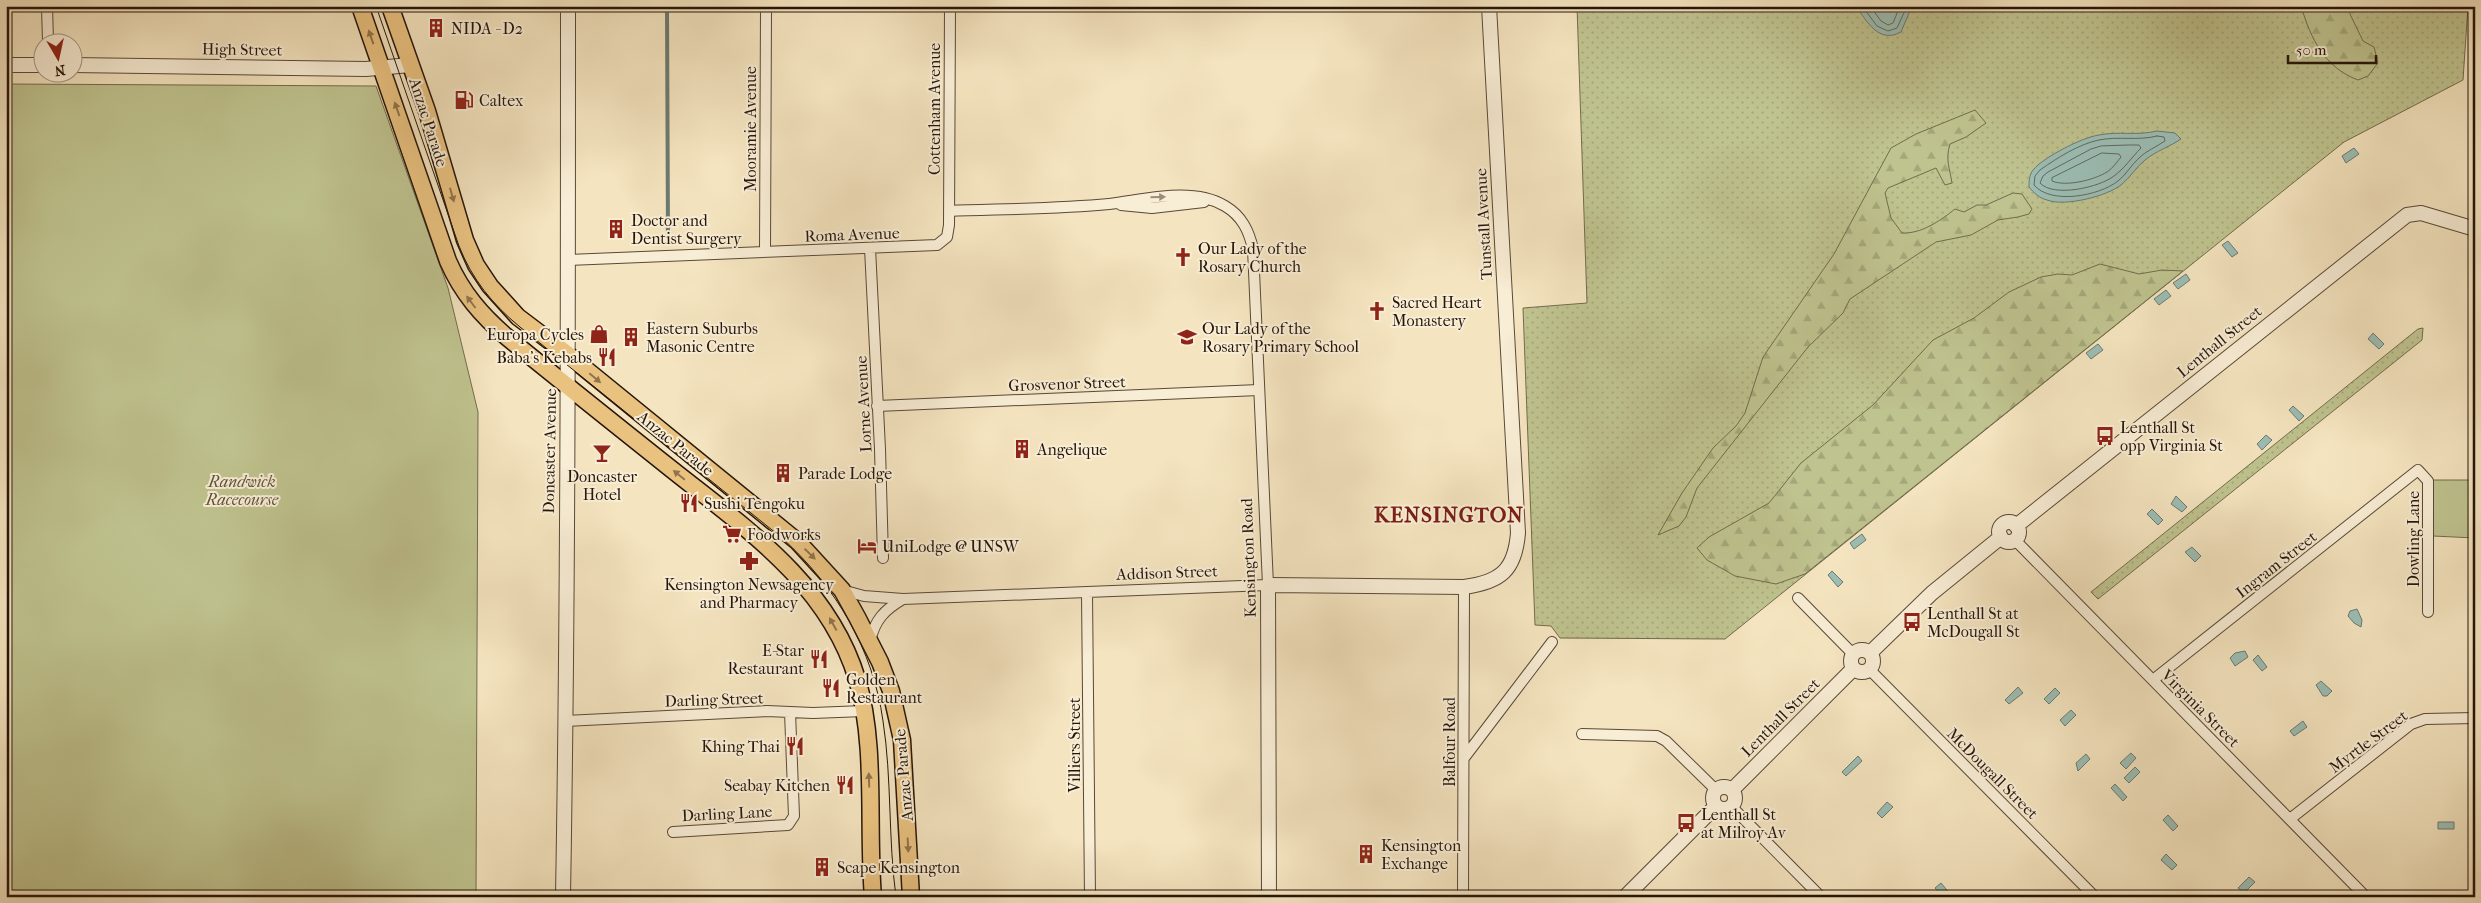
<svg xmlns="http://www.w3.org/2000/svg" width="2481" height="903" viewBox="0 0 2481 903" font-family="'IM FELL French Canon',serif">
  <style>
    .grass { fill: url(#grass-dots); stroke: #726c4c }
    .forest { fill: url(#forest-firs); stroke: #726c4c }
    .park { fill: #bfc38f; stroke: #726c4c }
    .water { fill: #9cbeb5; stroke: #6c7a71 }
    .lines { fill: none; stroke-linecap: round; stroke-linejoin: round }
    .shore { stroke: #606a60; stroke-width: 1 }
    .stream { stroke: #6c7a71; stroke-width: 4 }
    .minor-casing { stroke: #594937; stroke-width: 12 }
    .tertiary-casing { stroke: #594937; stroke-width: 16 }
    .primary-casing { stroke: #25150a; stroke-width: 19 }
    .minor { stroke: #f8edd5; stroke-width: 10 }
    .tertiary { stroke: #f8edd5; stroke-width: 14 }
    .primary { stroke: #eac280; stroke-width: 16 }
    .tram { stroke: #25150a; stroke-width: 1 }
    .oneway { fill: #91744b }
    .oneway2 { fill: #998c7a }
    .labels { text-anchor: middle; stroke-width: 4; stroke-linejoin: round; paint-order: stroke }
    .poi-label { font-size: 16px; fill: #25150a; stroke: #f8edd5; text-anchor: start }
    .street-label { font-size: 16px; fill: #25150a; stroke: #f8edd5 }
    .park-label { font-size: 16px; font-style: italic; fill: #5b5239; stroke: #f8edd5 }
    .district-label { font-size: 21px; font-weight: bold; letter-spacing: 1px; fill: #7a1f14; stroke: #f8edd5 }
  </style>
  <defs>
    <pattern id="grass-dots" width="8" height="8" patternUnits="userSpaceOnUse" patternTransform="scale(1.25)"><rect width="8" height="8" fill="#bfc38f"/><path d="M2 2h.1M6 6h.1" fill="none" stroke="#a4a77a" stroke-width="1.8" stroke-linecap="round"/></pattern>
    <pattern id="forest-firs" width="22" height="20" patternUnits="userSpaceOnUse" patternTransform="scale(1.25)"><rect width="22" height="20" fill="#bfc38f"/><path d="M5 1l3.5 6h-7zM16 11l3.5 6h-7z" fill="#a4a77a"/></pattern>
  </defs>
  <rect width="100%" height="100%" fill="#f4e4bf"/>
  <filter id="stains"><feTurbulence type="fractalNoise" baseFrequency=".004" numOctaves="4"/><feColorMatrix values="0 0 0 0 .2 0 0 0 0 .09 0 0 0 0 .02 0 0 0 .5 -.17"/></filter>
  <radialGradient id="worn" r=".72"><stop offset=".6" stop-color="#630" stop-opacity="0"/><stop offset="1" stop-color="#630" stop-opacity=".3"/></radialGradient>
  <!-- grass -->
  <path class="grass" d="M1577 6H2468L2463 80 2344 142 1725 639 1560 638 1551 626 1535 625 1523 308 1587 303Z
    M2423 328 2422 340 2098 599 2091 592 2418 329Z"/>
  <!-- forest -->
  <path class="forest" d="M2301 6H2349L2350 14 2363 41 2374 47 2378 63 2368 76 2358 80C2324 67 2311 39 2301 6Z
    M1975 110 1986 123 1966 137 1950 144C1945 160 1950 169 1952 183L1945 185 1936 168 1888 188 1885 193 1891 218 1902 233C1921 234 1940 221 1955 209L1964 212 1977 205H1986L2013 193 2022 194 2032 209 2029 214 2018 217 1998 220 1971 235 1936 242 1850 299 1843 313 1808 347 1697 488 1686 517 1679 526 1658 535 1682 493 1713 448 1736 426 1745 413 1763 357 1834 254 1891 148 1916 134Z
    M2100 264 2139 274 2162 270 2183 271 1805 574 1776 584 1735 576 1707 560 1697 548 1709 537 1769 503 1801 463 1873 405 1933 340 1974 318 2009 292 2041 277 2058 274 2072 275Z"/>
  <!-- park -->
  <path class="park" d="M6 84 376 86 448 288 478 412 476 897H6Z
    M2432 480H2475V538L2433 536Z"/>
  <!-- water -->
  <path class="water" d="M1856 6H1912L1901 32C1879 44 1867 22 1856 6Z
    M2157 131 2175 133 2181 139C2171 146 2156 151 2145 160 2136 167 2130 178 2121 185 2107 196 2065 207 2047 200 2039 198 2034 193 2029 187 2029 181 2029 174 2034 169 2044 157 2083 137 2099 135 2118 131 2137 136 2157 131Z
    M2354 148 2359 154 2346 163 2342 156Z
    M2228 241 2238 253 2232 257 2222 245Z
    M2186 274 2190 280 2178 289 2173 283Z
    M2166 290 2171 296 2159 305 2154 299Z
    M2373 333 2384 344 2379 349 2368 339Z
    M2098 344 2103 350 2091 359 2086 353Z
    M2293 406 2304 416 2299 421 2289 410Z
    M2266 435 2272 440 2262 450 2257 444Z
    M2176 496 2187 507 2182 512 2171 504Z
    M2152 509 2163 520 2158 525 2147 514Z
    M1862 534 1866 540 1854 549 1850 543Z
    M2192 547 2201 556 2195 562 2185 552Z
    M1832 571 1843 582 1838 587 1828 575Z
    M2357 609 2362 620 2361 627 2354 623 2348 616 2350 611Z
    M2245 651 2248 657 2235 666 2230 658 2235 653Z
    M2258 655 2267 667 2262 671 2253 660Z
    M2321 681 2332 691 2327 696H2323L2316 685Z
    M2018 687 2023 693 2009 704 2005 700Z
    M2055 688 2060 693 2049 704 2044 699Z
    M2071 710 2076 715 2065 726 2060 720Z
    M2303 721 2307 727 2294 736 2290 731Z
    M2131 753 2136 758 2126 769 2120 763Z
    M2086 754 2090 759 2078 771 2076 763Z
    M1858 756 1862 761 1846 776 1842 772Z
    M2135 767 2140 772 2129 783 2124 778Z
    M2115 784 2127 797 2123 801 2111 788Z
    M1887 802 1893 807 1882 818 1877 813Z
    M2168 815 2178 826 2173 831 2163 820Z
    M2438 822H2454V829H2438Z
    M2166 854 2177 865 2172 870 2161 860Z
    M2249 877 2255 882 2244 893 2238 888Z
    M1941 883 1951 895 1949 897H1943L1935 888Z"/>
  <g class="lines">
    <!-- shore -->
    <path class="shore" d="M1862 6 1877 26 1888 31 1897 28 1907 6
      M1870 6 1881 21 1888 25 1893 23 1900 6
      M2157 136 2164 137 2165 141C2156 147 2146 151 2139 158 2131 165 2126 175 2118 181 2099 196 2051 205 2034 185L2035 176 2040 170C2057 158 2079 144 2099 140 2118 136 2138 141 2157 136Z
      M2129 145H2139L2141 148C2132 157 2124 169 2114 176 2100 187 2054 198 2040 183L2043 176 2048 172 2091 149 2101 146Z
      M2102 153 2119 154 2121 157C2117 162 2113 168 2107 172 2094 180 2066 187 2052 181V178Z"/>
    <!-- stream -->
    <path class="stream" d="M667 6 668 242"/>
    <!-- minor casing -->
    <g class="minor-casing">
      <path id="minor" d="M47 6 48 42
        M1121 205 1152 208 1204 202
        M870 248 880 449 883 558
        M765 251 766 6
        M568 260 937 245 947 237 949 225 950 6
        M877 406 1259 390
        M2015 540 2366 897
        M842 590 864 596 903 599 1268 585 1253 249C1249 231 1242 216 1225 206 1192 186 1144 200 1109 204 1056 209 1002 209 949 211
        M1087 593 1090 897
        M1798 598 1853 654
        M870 641C875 620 884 610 903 599
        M1870 670 2095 897
        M2153 680 2418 470 2428 481V612
        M565 721 767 711 813 713 864 711
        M1582 734 1657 736 1666 741 1716 790
        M1464 758 1552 642
        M1732 807 1821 897
        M2290 819 2411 724 2425 719 2475 718
        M673 832 788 825 794 816 790 712
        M1463 897 1464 587"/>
    </g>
    <!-- tertiary casing -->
    <g class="tertiary-casing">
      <path id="tertiary" d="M6 65H42
        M72 65 366 69 410 65
        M1999 532a10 10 0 1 1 20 0a10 10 0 1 1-20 0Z
        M2016 526 2407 215 2421 213 2475 229
        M1851 661a11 11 0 1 1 22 0a11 11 0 1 1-22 0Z
        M1870 653 1932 593 2001 537
        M1713 798a11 11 0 1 1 22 0a11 11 0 1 1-22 0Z
        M1732 790 1853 669
        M563 897C568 600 568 303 568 6
        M1269 897 1268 585 1464 587C1501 582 1515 570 1518 533L1489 6
        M1625 897 1716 806"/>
    </g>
    <!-- primary casing -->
    <g class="primary-casing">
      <path id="primary" d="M360 6 448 261C462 293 482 316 508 338 562 382 616 425 670 468 744 527 828 583 857 679 877 746 867 827 873 897
        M390 6 427 111 465 240 476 265 490 286 518 317 567 354 798 542 842 590 857 617 880 662 891 691 902 740 911 897"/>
    </g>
    <!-- minor -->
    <use href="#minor" class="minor"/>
    <!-- tertiary -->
    <use href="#tertiary" class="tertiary"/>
    <!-- primary -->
    <use href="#primary" class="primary"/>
    <!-- tram -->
    <path class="tram" d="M376 6 459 246C472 279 492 304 520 327L782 538C836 587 873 649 883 721 892 779 888 839 896 897"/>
  </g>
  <!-- one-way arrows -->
  <defs><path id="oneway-solid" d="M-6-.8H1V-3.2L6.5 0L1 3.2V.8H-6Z" transform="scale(1.25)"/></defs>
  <g class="oneway">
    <use href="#oneway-solid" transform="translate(371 37) rotate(-109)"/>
    <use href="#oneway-solid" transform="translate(397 109) rotate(-109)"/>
    <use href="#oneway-solid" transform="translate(452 195) rotate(74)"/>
    <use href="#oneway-solid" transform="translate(471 302) rotate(-127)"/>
    <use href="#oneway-solid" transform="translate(595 378) rotate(40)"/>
    <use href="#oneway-solid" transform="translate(679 475) rotate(-141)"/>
    <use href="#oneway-solid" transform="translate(810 554) rotate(44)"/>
    <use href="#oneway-solid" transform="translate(833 624) rotate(-119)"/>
    <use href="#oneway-solid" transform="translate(869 780) rotate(-92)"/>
    <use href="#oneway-solid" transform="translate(908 845) rotate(87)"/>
  </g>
  <use class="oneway2" href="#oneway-solid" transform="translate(1158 197) rotate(-2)"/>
  <!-- icons -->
  <defs>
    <g id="building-bare" transform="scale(1.5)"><path d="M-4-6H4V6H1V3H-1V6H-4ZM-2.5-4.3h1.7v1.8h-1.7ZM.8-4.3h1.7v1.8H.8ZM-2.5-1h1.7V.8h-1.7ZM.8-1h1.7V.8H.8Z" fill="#8f2418" stroke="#f8edd5" stroke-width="2.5" paint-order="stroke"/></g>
    <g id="fuel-bare" transform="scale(1.5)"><path d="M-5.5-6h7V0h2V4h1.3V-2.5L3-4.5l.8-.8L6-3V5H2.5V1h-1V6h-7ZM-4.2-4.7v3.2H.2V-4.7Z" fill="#8f2418" stroke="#f8edd5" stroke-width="2.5" paint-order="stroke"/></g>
    <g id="church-bare" transform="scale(1.5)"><path d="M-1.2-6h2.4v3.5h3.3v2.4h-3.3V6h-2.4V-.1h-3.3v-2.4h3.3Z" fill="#8f2418" stroke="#f8edd5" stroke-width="2.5" paint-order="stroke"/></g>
    <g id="shop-bare" transform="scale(1.5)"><path d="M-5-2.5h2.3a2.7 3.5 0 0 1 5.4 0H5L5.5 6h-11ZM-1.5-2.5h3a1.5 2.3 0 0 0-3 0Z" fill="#8f2418" stroke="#f8edd5" stroke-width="2.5" paint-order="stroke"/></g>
    <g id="school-bare" transform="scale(1.5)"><path d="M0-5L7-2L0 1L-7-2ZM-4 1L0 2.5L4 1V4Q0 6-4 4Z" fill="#8f2418" stroke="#f8edd5" stroke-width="2.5" paint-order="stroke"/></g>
    <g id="restaurant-bare" transform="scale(1.5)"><path d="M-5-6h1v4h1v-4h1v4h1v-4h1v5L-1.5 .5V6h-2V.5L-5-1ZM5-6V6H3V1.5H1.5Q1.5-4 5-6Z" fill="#8f2418" stroke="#f8edd5" stroke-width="2.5" paint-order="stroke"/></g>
    <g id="bus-bare" transform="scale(1.5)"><path d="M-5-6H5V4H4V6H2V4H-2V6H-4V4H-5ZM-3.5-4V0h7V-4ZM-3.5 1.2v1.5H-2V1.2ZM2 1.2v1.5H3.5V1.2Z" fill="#8f2418" stroke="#f8edd5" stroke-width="2.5" paint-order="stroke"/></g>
    <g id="bar-bare" transform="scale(1.5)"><path d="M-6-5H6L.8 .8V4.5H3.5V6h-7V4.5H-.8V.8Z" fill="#8f2418" stroke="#f8edd5" stroke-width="2.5" paint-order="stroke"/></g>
    <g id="supermarket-bare" transform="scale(1.5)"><path d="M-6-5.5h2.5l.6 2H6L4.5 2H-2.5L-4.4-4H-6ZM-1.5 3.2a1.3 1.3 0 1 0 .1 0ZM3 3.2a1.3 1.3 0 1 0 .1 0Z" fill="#8f2418" stroke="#f8edd5" stroke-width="2.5" paint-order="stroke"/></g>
    <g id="hotel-bare" transform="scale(1.5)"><path d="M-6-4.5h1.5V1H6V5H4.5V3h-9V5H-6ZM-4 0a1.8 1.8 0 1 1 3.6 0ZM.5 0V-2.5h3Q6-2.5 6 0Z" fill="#8f2418" stroke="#f8edd5" stroke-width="2.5" paint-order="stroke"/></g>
    <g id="pharmacy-bare" transform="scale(1.5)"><path d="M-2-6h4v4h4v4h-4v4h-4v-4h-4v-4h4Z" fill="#8f2418" stroke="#f8edd5" stroke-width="2.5" paint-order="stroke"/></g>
  </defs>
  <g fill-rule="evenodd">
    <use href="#building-bare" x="436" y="28"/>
    <use href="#fuel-bare" x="464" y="100"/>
    <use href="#building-bare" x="616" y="229"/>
    <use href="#church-bare" x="1183" y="257"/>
    <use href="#church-bare" x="1377" y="311"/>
    <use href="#shop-bare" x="599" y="334"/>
    <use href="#building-bare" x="631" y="337"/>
    <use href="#school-bare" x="1187" y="337"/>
    <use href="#restaurant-bare" x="607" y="357"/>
    <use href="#bus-bare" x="2105" y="436"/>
    <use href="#building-bare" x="1022" y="449"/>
    <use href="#bar-bare" x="602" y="453"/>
    <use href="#building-bare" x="783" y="473"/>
    <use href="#restaurant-bare" x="689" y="503"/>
    <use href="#supermarket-bare" x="732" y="534"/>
    <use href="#hotel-bare" x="867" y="546"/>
    <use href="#pharmacy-bare" x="749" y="561"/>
    <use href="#bus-bare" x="1912" y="622"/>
    <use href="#restaurant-bare" x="819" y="659"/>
    <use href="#restaurant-bare" x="831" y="688"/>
    <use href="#restaurant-bare" x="795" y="746"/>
    <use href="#restaurant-bare" x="845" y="785"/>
    <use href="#bus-bare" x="1686" y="823"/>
    <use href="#building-bare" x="1366" y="854"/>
    <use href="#building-bare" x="822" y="867"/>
  </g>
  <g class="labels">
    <!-- poi labels -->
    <g class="poi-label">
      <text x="451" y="34">NIDA - D2</text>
      <text x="479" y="106">Caltex</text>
      <text x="631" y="226">Doctor and<tspan x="631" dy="18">Dentist Surgery</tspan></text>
      <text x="1198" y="254">Our Lady of the<tspan x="1198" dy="18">Rosary Church</tspan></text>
      <text x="1392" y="308">Sacred Heart<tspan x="1392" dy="18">Monastery</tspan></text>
      <text x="646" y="334">Eastern Suburbs<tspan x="646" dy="18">Masonic Centre</tspan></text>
      <text x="1202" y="334">Our Lady of the<tspan x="1202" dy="18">Rosary Primary School</tspan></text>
      <text x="584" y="340" text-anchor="end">Europa Cycles</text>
      <text x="592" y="363" text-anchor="end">Baba's Kebabs</text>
      <text x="2120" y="433">Lenthall St<tspan x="2120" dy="18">opp Virginia St</tspan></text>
      <text x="1037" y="455">Angelique</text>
      <text x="798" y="479">Parade Lodge</text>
      <text x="602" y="482" text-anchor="middle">Doncaster<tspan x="602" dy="18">Hotel</tspan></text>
      <text x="704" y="509">Sushi Tengoku</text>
      <text x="747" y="540">Foodworks</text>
      <text x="882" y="552">UniLodge @ UNSW</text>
      <text x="749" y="590" text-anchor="middle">Kensington Newsagency<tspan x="749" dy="18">and Pharmacy</tspan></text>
      <text x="1927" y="619">Lenthall St at<tspan x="1927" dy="18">McDougall St</tspan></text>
      <text x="804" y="656" text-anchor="end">E-Star<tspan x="804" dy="18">Restaurant</tspan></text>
      <text x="846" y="685">Golden<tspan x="846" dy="18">Restaurant</tspan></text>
      <text x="780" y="752" text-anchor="end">Khing Thai</text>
      <text x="830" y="791" text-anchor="end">Seabay Kitchen</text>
      <text x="1701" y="820">Lenthall St<tspan x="1701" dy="18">at Milroy Av</tspan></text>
      <text x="1381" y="851">Kensington<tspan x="1381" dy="18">Exchange</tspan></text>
      <text x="837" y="873">Scape Kensington</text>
    </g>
    <!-- street labels -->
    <g class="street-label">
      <text transform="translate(242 49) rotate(1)" y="6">High Street</text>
      <text transform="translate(934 109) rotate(-90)" y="6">Cottenham Avenue</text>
      <text transform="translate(429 122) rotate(72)" y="6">Anzac Parade</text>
      <text transform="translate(750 129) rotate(-90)" y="6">Mooramie Avenue</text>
      <text transform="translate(1483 224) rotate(-93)" y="6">Tunstall Avenue</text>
      <text transform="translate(852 234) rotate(-2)" y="6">Roma Avenue</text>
      <text transform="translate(2219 341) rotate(-39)" y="6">Lenthall Street</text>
      <text transform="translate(1067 383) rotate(-2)" y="6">Grosvenor Street</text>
      <text transform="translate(863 404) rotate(-93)" y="6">Lorne Avenue</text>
      <text transform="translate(676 443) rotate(39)" y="6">Anzac Parade</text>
      <text transform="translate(549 451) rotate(-89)" y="6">Doncaster Avenue</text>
      <text transform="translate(2413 539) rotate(-90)" y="6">Dowling Lane</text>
      <text transform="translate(1248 558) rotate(-92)" y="6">Kensington Road</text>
      <text transform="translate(2276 564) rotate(-38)" y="6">Ingram Street</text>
      <text transform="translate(1167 572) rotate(-2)" y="6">Addison Street</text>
      <text transform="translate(714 699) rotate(-2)" y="6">Darling Street</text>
      <text transform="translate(2201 708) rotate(45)" y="6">Virginia Street</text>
      <text transform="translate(1780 717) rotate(-45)" y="6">Lenthall Street</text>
      <text transform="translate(2368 741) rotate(-37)" y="6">Myrtle Street</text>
      <text transform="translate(1449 742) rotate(-90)" y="6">Balfour Road</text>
      <text transform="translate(1074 745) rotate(-90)" y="6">Villiers Street</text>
      <text transform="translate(1993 773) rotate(45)" y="6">McDougall Street</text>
      <text transform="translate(903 775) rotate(-95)" y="6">Anzac Parade</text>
      <text transform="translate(727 813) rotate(-3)" y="6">Darling Lane</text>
    </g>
    <!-- park labels -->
    <g class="park-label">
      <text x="242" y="487">Randwick<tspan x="242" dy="18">Racecourse</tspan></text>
    </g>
    <!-- district labels -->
    <g class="district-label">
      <text x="1449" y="522">KENSINGTON</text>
    </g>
  </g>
  <!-- margin -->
  <rect width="2481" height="903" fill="none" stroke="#f4e4bf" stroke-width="25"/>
  <rect x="8" y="8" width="2466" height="888" fill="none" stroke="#25150a" stroke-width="2.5"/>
  <rect x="12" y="12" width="2456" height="878" fill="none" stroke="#25150a"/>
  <!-- north arrow -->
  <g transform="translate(58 58) rotate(171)"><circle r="24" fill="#f8edd5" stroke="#a49784"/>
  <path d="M0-4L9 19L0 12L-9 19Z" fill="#8f2418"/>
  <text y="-8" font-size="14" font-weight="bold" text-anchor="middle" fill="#25150a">N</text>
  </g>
  <!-- scale -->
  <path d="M2288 55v8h88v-8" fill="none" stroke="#25150a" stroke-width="2.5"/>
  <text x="2296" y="55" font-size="15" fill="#25150a" stroke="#f8edd5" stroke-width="4" paint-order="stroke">50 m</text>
  <rect width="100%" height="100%" filter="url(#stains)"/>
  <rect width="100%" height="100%" fill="url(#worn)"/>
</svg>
